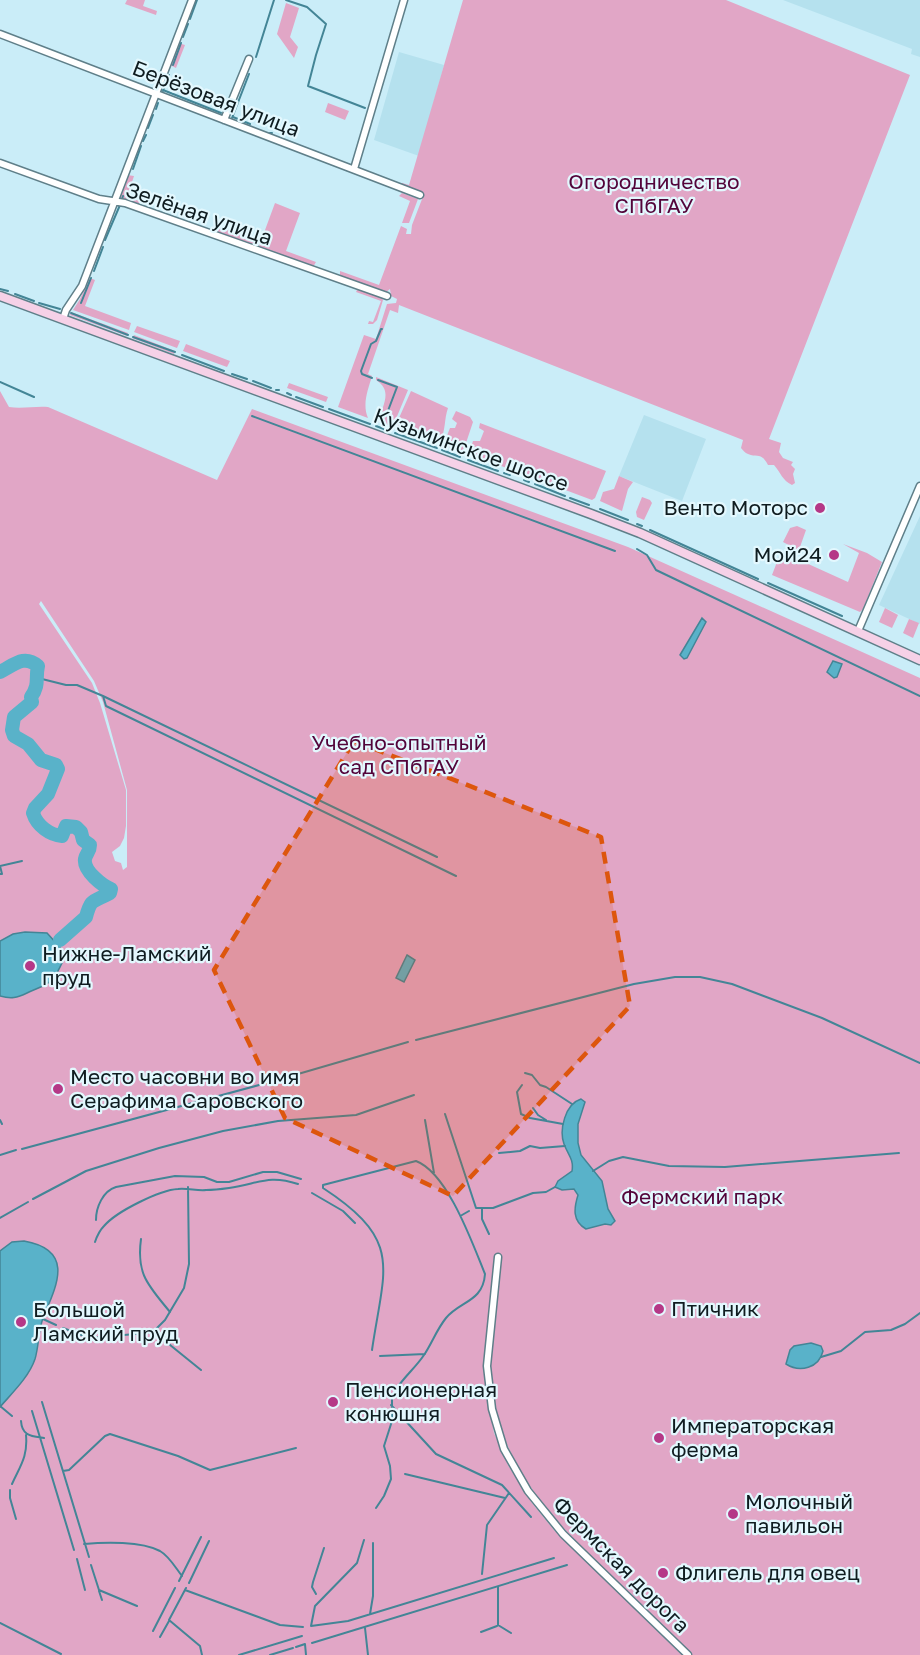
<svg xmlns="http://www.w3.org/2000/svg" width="920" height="1655" viewBox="0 0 920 1655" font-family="'Golos Text',sans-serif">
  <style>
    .built { fill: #b5e1ee }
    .green { fill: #e1a6c6; fill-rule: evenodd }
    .water { fill: #59b2c9; stroke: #438596; stroke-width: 1.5 }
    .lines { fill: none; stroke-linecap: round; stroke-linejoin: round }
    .stream { stroke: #438596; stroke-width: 2 }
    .river { stroke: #59b2c9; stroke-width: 14 }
    .street-casing { stroke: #5f7f89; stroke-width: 9 }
    .secondary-casing { stroke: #5f7f89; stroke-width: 11 }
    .street { stroke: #fff; stroke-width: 6 }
    .secondary { stroke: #f6d1e7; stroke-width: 8 }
    .marked { fill: #dd560d; fill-opacity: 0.2; stroke: #dd560d; stroke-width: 4.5; stroke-dasharray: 12 8; stroke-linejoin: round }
    .poi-dot { fill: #b53887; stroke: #e3f8fe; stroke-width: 2 }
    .labels { text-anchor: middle; stroke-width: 4.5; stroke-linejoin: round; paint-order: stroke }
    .street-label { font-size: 21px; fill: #0f1c20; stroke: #e3f8fe }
    .park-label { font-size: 21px; fill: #53043a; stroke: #e3f8fe }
    .poi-label { font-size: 21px; fill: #0f1c20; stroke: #e3f8fe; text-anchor: start }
  </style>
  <rect width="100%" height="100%" fill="#caedf8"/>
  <!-- built -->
  <path class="built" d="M783 0H920V57L911 54 912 49Z
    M399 52 444 65 419 156 374 140Z
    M644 415 706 439 682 501 619 476Z
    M920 516V624L879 605Z"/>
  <!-- green -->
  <path class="green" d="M127 0H145L143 6 157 11 156 15 125 4Z
    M463 0H726L910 75 769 439 781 443 779 452 783 458 793 462 791 465 795 469 793 474 795 483 792 485C782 480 781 473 774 465H768C761 452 758 458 748 454 745 453 743 450 741 448L743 440 399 305 398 313 390 310 368 374 372 376C368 390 362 404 368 418L338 407 364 335 376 339 387 304 396 303 397 299 391 296 390 289 386 292 340 276V271L379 285 401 226 407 229 406 234H411L412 225 424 194 402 185V183L409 185Z
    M286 3 299 8 290 37 298 47 294 58 277 34Z
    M178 43 185 45 176 68 170 65Z
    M328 103 349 111 345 120 325 112Z
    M127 175 134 176 127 197 140 201 138 205 124 200 119 196Z
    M402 193 418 199 409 223H402L410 201 399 196Z
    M275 203 300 213 286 251 316 262 313 267 258 249Z
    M216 225 257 240 255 246 215 232Z
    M90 278 95 280 85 306 131 323 129 330 73 310 80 299Z
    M358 288 381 296 383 300 377 320 373 324H368L369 321 373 322 381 301 356 292Z
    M71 312 128 333 127 336 70 315Z
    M137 326 180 341 177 348 134 332Z
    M134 335 175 351 174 354 132 338Z
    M186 344 230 361 227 367 183 351Z
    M376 377 408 390 393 426 378 422C383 404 393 391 376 380Z
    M289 383 328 397 326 402 287 388Z
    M0 391 9 407C22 409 35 406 48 407L217 480 252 409 628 547 920 678V1655H692C661 1625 630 1596 600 1566 544 1510 497 1459 491 1377 488 1344 496 1309 500 1277L493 1275 484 1367 485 1384 494 1433 508 1465 532 1503 554 1530 682 1655H0ZM41 601 94 681 103 702 127 790V867L123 870 121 863 115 861 112 852 120 846 124 838 126 826V790L100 703 92 683 39 604Z
    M411 391 448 408C444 419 446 430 440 442L395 427Z
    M456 411 470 417 473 422 463 452 446 446 444 443 450 428H455L457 423 452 419Z
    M480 423 606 471 595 498 592 500 469 454 473 441H480L484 431 479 428Z
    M619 476 633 482 628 489 622 511 600 501 603 492 614 489Z
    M642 497 650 500 652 503 644 520 637 517 636 512Z
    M797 526 806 530 800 547 796 549 783 542 790 528Z
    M843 544 867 553 882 562 863 609 860 612 772 575 780 554 784 553 848 582 859 553Z
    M885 608 898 615 892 628 879 622Z
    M909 619 919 623 913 638 903 633Z"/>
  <!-- water -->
  <path class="water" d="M702 618 706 622 687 658 684 659 680 655Z
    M833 661 842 664 837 677 834 678 827 672Z
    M25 932 47 933 66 954C61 965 56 979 45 985 39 988 33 990 27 993 17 998 11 999 0 996V941L13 934Z
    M407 955 415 960 404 982 396 978Z
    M581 1099 585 1102 578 1124V1143L581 1155 602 1181 608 1209 615 1221 611 1225 605 1224 586 1229C572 1221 574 1208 578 1195L574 1189 562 1190 555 1187 558 1181 572 1171C574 1159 568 1155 564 1144 559 1130 565 1104 581 1099Z
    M24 1241C75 1250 57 1285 43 1318 38 1332 39 1346 35 1359 29 1377 12 1393 0 1407V1251L12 1242Z
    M811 1343 821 1346 823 1351C819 1368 800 1373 786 1364L790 1350 794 1346Z"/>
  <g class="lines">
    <!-- stream -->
    <path class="stream" d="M286 0 307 7 326 24 316 55 308 86 365 108
      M190 19 197 0
      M183 37 188 24
      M256 57 274 0
      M173 65 181 43
      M163 90 221 113
      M163 91 169 75
      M156 109 158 103
      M233 117 250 124
      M232 118 249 74
      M148 128 153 115
      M270 133H272
      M143 141 146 135
      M133 169 141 146
      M122 199 123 196
      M105 240 120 205
      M94 271 103 247
      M0 289 8 291
      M15 294 34 301
      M39 303 60 309
      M81 303 91 278
      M71 313 128 335
      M133 337 175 352
      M182 355 224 371
      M232 374 247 379
      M372 378 362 374 361 371 371 344 376 341 381 329H382
      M378 380 397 387 386 416
      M253 381 271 388
      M0 382 34 397
      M276 390H279
      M287 393 291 395
      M296 397 323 407
      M329 409 370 424
      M252 416 615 551
      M376 426 389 431
      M395 433 437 448
      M442 450 460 457
      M468 460 498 471
      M504 473 510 475
      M524 480 529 482
      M535 484 565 496
      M570 498 589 505
      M600 509 628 520
      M637 524 642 526
      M650 530 758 579
      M637 549 647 555 656 570 920 696
      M768 583 842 616
      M38 678 66 685H77L103 696 437 857
      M103 696 106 706 456 876
      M0 874H2L0 866 22 861
      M416 1040 634 984 675 977H700L732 984 822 1018 920 1063
      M525 1073 532 1075 540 1085 546 1087 572 1104
      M522 1085 517 1092 521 1114 530 1118 563 1124
      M533 1108 538 1115 546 1120
      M445 1114 476 1208H493L533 1193 546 1192 555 1187
      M0 1120 2 1124
      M425 1120 434 1173
      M22 1149 274 1081 408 1042
      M499 1153 520 1151 530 1146 540 1148 565 1146
      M0 1155 16 1150
      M593 1171 609 1161 623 1157 669 1166 725 1167 899 1153
      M312 1193 343 1211 355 1223
      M33 1199 86 1171 159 1148 223 1131 278 1121 356 1115 414 1095
      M482 1209V1219L489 1234
      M462 1215 469 1211
      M0 1218 28 1202
      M96 1220C96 1207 103 1191 116 1187L175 1176 204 1177 217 1182H229L263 1172H277L301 1179
      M141 1239C136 1275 149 1286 170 1312
      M95 1242C97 1236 100 1230 104 1226 117 1211 160 1190 178 1189 188 1188 197 1191 206 1190 214 1190 222 1189 229 1188 258 1184 268 1174 298 1184
      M43 1319 56 1325
      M63 1328 89 1338 147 1333 153 1332 165 1320 184 1288 189 1264 188 1187
      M154 1332 201 1370
      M372 1350C384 1267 404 1241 323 1188V1185L416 1161C448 1173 473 1245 485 1274 483 1302 460 1301 446 1318 437 1329 432 1343 424 1355 416 1367 405 1376 397 1388
      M380 1356 425 1354
      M821 1357 841 1351 865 1332 891 1330 905 1324 920 1313
      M42 1402 89 1557
      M391 1405 436 1454 502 1485 531 1517
      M0 1406 12 1416
      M32 1411 74 1550
      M21 1421C22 1436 31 1436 44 1438
      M63 1471 69 1470 105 1436 110 1434 178 1456 210 1470 296 1448
      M405 1474 505 1498
      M12 1484C20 1466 28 1457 26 1435
      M10 1490V1498L16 1519
      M376 1508 384 1496 391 1479 390 1466 384 1446 392 1421V1400
      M364 1540 357 1563 315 1606 311 1626 348 1621 554 1558
      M84 1544C105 1542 141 1541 160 1551 169 1556 175 1567 182 1576
      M77 1559 85 1590
      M91 1565 99 1590 137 1606
      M482 1574 487 1525 509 1493
      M179 1581 201 1537
      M189 1583 209 1541
      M498 1587V1625L511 1633
      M186 1588 169 1620 200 1646 202 1655
      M185 1590 280 1625 303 1627
      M99 1591 102 1600
      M316 1594 312 1587 313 1582 324 1548
      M370 1614 373 1596V1543
      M0 1623 61 1654
      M365 1628 368 1655
      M153 1631 175 1588
      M481 1632 497 1626
      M160 1637 169 1621
      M312 1643 567 1565
      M296 1647 305 1644 306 1655
      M239 1655 302 1636
      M270 1655 293 1648"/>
    <!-- river -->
    <path class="river" d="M0 672C14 665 24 654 38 666 35 679 40 684 31 697L32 702 14 717 12 730 14 736 28 744 41 760 56 765 58 769 48 794 35 808 33 813C37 826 50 835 62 836L66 826 76 827 81 832 83 840 90 845C90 852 86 853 85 859 83 871 103 886 111 889L110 893C93 902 91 898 86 917L60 940"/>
    <!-- street casing -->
    <g class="street-casing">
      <path id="street" d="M0 34 420 195
        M224 120 249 59
        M0 163 99 199 125 203 387 296
        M354 169 404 0
        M63 319 66 310 82 286 192 0
        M858 631 920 486
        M498 1257 487 1366 492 1409 504 1449 528 1491 563 1534 688 1655"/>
    </g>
    <!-- secondary casing -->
    <g class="secondary-casing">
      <path id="secondary" d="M0 296 591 514 640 533 920 660"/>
    </g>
    <!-- street -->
    <use href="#street" class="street"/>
    <!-- secondary -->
    <use href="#secondary" class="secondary"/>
  </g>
  <!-- marked area -->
  <path class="marked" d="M354 741 601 837 630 1006 453 1196 285 1118 214 970Z"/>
  <!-- markers -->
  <g class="poi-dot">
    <circle cx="820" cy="508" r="6"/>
    <circle cx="834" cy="555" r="6"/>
    <circle cx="30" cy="966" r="6"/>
    <circle cx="58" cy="1089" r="6"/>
    <circle cx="659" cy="1309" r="6"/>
    <circle cx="21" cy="1322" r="6"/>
    <circle cx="333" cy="1402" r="6"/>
    <circle cx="659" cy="1438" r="6"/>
    <circle cx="733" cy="1514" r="6"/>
    <circle cx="663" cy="1573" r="6"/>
  </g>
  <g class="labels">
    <!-- street labels -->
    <g class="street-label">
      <text transform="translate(216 99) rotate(21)" y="7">Берёзовая улица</text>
      <text transform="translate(199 214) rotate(19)" y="7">Зелёная улица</text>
      <text transform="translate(471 450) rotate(20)" y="7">Кузьминское шоссе</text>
      <text transform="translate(621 1565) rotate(45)" y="7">Фермская дорога</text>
    </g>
    <!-- park labels -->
    <g class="park-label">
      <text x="654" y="189">Огородничество<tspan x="654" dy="24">СПбГАУ</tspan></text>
      <text x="399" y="750">Учебно-опытный<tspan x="399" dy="24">сад СПбГАУ</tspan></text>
      <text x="702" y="1204">Фермский парк</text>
    </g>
    <!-- poi labels -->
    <g class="poi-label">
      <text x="808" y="515" text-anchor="end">Венто Моторс</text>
      <text x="822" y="562" text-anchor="end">Мой24</text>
      <text x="42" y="961">Нижне-Ламский<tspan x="42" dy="24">пруд</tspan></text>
      <text x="70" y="1084">Место часовни во имя<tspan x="70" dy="24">Серафима Саровского</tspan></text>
      <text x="671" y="1316">Птичник</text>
      <text x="33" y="1317">Большой<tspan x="33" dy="24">Ламский пруд</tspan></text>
      <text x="345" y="1397">Пенсионерная<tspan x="345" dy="24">конюшня</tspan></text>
      <text x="671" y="1433">Императорская<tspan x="671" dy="24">ферма</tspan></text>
      <text x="745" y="1509">Молочный<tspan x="745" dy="24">павильон</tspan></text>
      <text x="675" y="1580">Флигель для овец</text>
    </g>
  </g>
</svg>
